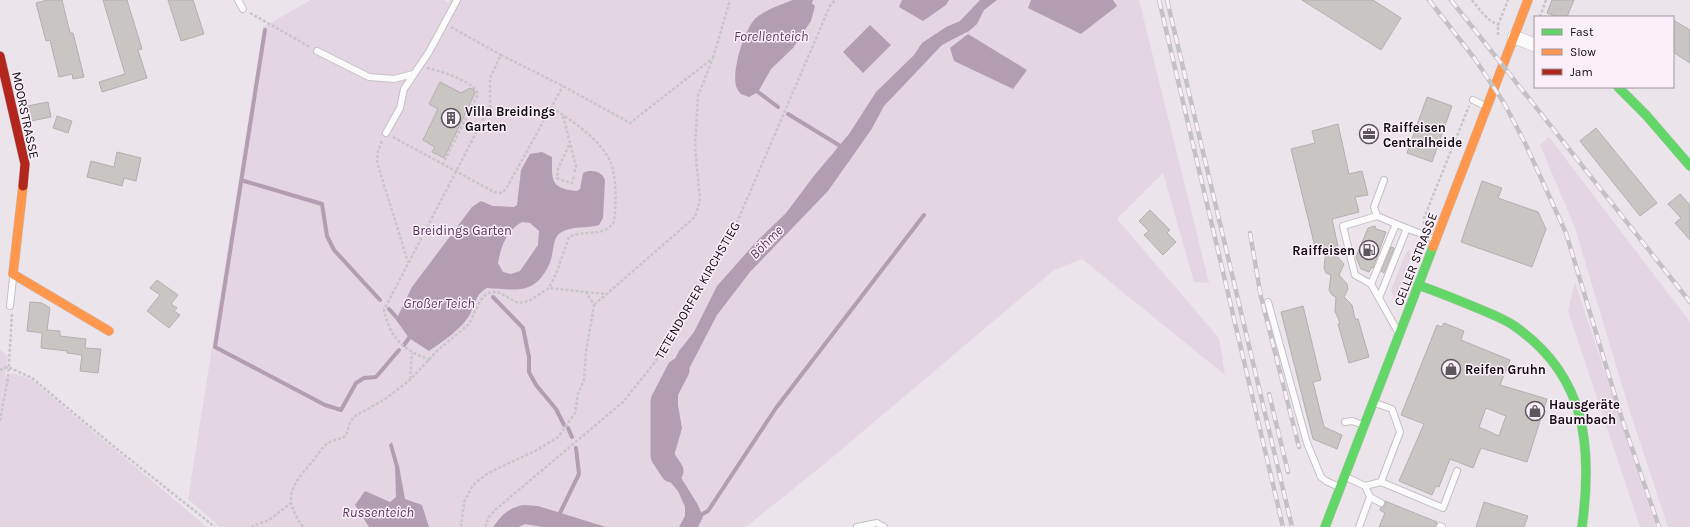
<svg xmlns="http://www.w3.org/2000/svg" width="1690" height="527" viewBox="0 0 1690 527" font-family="Karla,sans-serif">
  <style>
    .green { fill: #e4d5e3 }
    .water { fill: #b29eb0; fill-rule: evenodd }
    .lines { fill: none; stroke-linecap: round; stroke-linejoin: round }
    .stream { stroke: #b29eb0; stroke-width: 4 }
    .river { stroke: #b29eb0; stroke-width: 23 }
    .building { fill: #c8c5c2; stroke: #b2b0b0; fill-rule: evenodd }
    .lane-casing { stroke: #c5c0c5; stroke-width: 8 }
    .street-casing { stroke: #c5c0c5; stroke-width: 14 }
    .fast-casing { stroke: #c5c0c5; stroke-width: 10 }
    .slow-casing { stroke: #c5c0c5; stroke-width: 10 }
    .jam-casing { stroke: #c5c0c5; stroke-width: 10 }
    .path { stroke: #c7c6c7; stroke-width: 2.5; stroke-dasharray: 3 2; stroke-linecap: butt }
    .lane { stroke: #fcfbfc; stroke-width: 6 }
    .street { stroke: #fcfbfc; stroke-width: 13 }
    .fast { stroke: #63d668; stroke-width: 9 }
    .slow { stroke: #ff974d; stroke-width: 9 }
    .jam { stroke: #b3261e; stroke-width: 9 }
    .rail-casing { stroke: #c3c1c3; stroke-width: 4.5 }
    .rail { stroke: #fbeffa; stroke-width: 3; stroke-dasharray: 9; stroke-linecap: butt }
    .labels { text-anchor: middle; stroke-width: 3; stroke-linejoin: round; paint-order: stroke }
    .poi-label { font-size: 13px; font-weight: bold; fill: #0f0b0f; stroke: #fbeffa; text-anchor: start }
    .street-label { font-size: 13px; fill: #0f0b0f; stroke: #fbeffa }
    .park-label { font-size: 13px; fill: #563154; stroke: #fbeffa }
    .water-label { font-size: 14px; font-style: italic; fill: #5e385c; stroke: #fbeffa }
  </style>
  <rect width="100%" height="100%" fill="#ebe5eb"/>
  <!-- green -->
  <path class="green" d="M311 0H444L449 3 450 0H902L900 7 946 5 949 0H1031L1028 8 1117 6 1113 0H1139L1209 283 1194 282 1163 173 1117 219 1219 338 1225 375 1082 259 1054 270 828 461 746 527H220L188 499 263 27Z
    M1549 137 1690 322V527H1668L1630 412 1575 228 1540 145Z
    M1410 249 1411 257 1395 303 1391 290 1406 253Z
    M1575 282 1656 527H1640L1568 311Z
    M0 350 8 356 5 377 14 373 32 380 207 527H0Z"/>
  <!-- water -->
  <path class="water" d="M793 0H808L815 6 811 21 793 48 771 69 758 92 749 97 741 94C739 92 737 89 736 86 732 70 744 28 757 17 766 10 782 4 793 0Z
    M902 0H949L946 5 923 21 899 7Z
    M980 0H997L984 10 977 24 969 31 942 45 884 106 871 130 828 191 750 272 717 315 678 390V405L682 428 672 463 698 505 703 517 698 527H679L685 516V507L678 491 666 477 660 461V449L664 435V394L671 366 679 351 694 332 717 286 757 241 786 213 813 177 849 134 876 92 914 55 922 43 946 27 960 21Z
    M1031 0H1113L1117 6 1081 34 1028 8Z
    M870 25 891 45 863 73 843 52Z
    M968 34 1027 70 1013 89 954 61 950 48Z
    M542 152 552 157C552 181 550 188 577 191L580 189 583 173C591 169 602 171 605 180L603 218 599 225C587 229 572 225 560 233 553 239 554 247 552 255 551 262 547 270 543 275 530 295 508 289 487 288 475 294 475 306 469 316 459 331 443 341 429 351L409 338 396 320 412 287 472 207 481 201 493 206 514 207 517 205 521 170 530 154ZM522 222 530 223 539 231 538 245 520 271 511 274 503 272 498 263C501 246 507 230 522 222Z
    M392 442 399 466 405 499 422 505 429 527H369L355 505 365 491 390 502 396 497 395 467 389 445Z
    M523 505 538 506 606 527H542L525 524 519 527H493C503 514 507 509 523 505Z"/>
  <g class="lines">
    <!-- stream -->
    <path class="stream" d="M810 2 811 0
      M265 30 215 347 325 405 341 410 356 383 364 378 376 377 399 350
      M758 92 778 107
      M788 114 842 147
      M244 181 322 204 327 236 334 250 380 300
      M493 297 523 328 529 357V372L536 385 556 409 564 425
      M389 309 397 318
      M404 345 409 338
      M568 428 572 437
      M699 516 708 511 776 408 924 215
      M558 517 579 474 576 448"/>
    <!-- river -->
    <path class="river" d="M672 471 662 456V401L678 370"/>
  </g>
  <!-- building -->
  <path class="building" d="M47 0H62L70 33H73L84 77 73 79 72 74 59 77 50 40 46 41 36 3Z
    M103 0H127L142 49 138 50 147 78 102 92 99 82 125 74Z
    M168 0H193L204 34 181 41Z
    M1302 0H1373L1401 18 1381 50Z
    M1552 0H1574L1567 17H1557L1547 13Z
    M1673 20 1690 30V63L1673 52Z
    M440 82 461 93 470 88 474 90 475 93 444 158 432 152 435 147 423 140 438 109 429 104Z
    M1427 97 1452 106 1432 162 1407 153Z
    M48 102 51 117 31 121 27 106Z
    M57 116 72 121 68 133 53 128Z
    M1338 124 1349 174 1362 171 1368 195 1355 197 1359 212 1332 219 1338 246 1329 248 1344 264 1339 275 1347 284 1348 289 1344 297 1352 305 1355 319H1358L1369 357 1349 363 1338 324 1340 323 1335 311 1336 297 1332 295 1329 290 1331 275 1326 273 1324 268 1326 249 1316 251 1291 149 1315 143 1312 131Z
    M1596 128 1657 203 1640 216 1580 141Z
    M117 152 141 158 136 181 124 178 122 186 87 177 91 161 114 167Z
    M1482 181 1502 188 1498 198 1538 212 1546 229 1532 267 1461 242Z
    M1680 194 1690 205V240L1675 223 1681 218 1668 204Z
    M1150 210 1170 230 1167 233 1176 242 1163 255 1144 235 1149 231 1139 221Z
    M1375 226 1376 229 1386 232 1373 268 1372 267 1369 272 1361 269 1356 257 1368 228Z
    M1391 247 1394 248 1384 273 1381 271Z
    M157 280 178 295 171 304 177 308 174 311 180 315 169 328 147 311 160 295 150 288Z
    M30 302 42 303 50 308 47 330 60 331V336L86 339 85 348 101 349 98 373 80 371 82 355 67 353V351L41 348 42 333 27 331Z
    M1303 306 1321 380 1313 382 1324 427 1342 435 1337 449 1313 439 1281 312Z
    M1444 323 1464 331 1461 340 1510 360 1500 385 1547 399 1527 462 1481 448 1473 468 1450 459 1439 487 1436 486 1432 495 1399 481 1424 424 1401 415 1437 325 1442 327ZM1486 408 1506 416 1499 436 1479 427Z
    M1385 501 1437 522 1436 527H1379L1385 513 1380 510 1381 507 1385 505Z
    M1484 502 1528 516 1524 527H1476Z"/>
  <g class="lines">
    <!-- lane casing -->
    <g class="lane-casing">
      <path id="lane" d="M238 0 243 9
        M317 51 369 77 394 79 413 74
        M1473 100 1485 106
        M386 133 400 108 404 89 429 52 457 0
        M1377 216 1374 207 1384 180
        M1371 284 1355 275 1343 226 1377 216 1396 224
        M1379 298 1407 228
        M1268 302 1307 443 1321 477 1326 481 1339 487
        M10 306 13 278
        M1398 332 1371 284 1396 224 1434 239
        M1345 422 1352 421 1363 425
        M1346 477 1365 486 1381 482 1400 432 1392 409 1375 403
        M1381 482 1443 508 1457 471
        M1370 497 1381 503
        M1440 526 1442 527
        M857 527 877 523 884 527
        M1359 527 1370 497 1365 486"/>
    </g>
    <!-- street casing -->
    <g class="street-casing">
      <path id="street" d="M1514 37 1535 45"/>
    </g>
    <!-- fast casing -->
    <g class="fast-casing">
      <path id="fast" d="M1618 87 1646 115 1690 166
        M1418 285C1438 292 1458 300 1477 308 1489 313 1502 318 1513 325 1586 375 1593 445 1582 527
        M1325 527 1433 247"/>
    </g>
    <!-- slow casing -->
    <g class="slow-casing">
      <path id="slow" d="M23 186 13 274 109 331
        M1433 247 1528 0"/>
    </g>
    <!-- jam casing -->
    <g class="jam-casing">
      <path id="jam" d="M0 56 25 164 23 186"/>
    </g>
    <!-- path -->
    <path class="path" d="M1472 0C1480 10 1487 21 1499 25
      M250 13 310 47
      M1540 17 1546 0
      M451 27 501 55
      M1498 35V25L1508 0
      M713 58 730 0
      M427 68C440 71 474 81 478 94L443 164
      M563 116 576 166 574 173
      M464 124 478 131
      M393 137 494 192 502 193 506 189 563 86
      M382 141 378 151 377 162 408 262
      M569 145 558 169 557 178 561 180 572 183 574 176
      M1424 224V218L1469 106
      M586 292 607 294
      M430 360C404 350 390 339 384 310L490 106V78L501 55 563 86 630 123 713 58 698 96 695 146 700 200 695 217 594 305
      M0 370 8 367 32 378 112 445 215 527
      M410 379 412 353
      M0 421 8 378 12 314
      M251 527 269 520 291 503
      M303 527C282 498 291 486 312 462 317 456 322 447 328 443 334 440 340 439 346 436L350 422 355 416 385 399 410 380 437 351 469 324 480 301 486 294 491 292H498L518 303 529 301 549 288 556 274 569 237C584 229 604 238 614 222 616 206 617 175 610 161 599 138 572 121 551 107
      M461 527 464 502 473 485 488 473 535 451 558 437 575 413 578 394 584 380 586 352 594 305 586 292 549 288
      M485 527 489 517 495 510 623 402 655 362 735 227 830 6 835 0"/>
    <!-- lane -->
    <use href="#lane" class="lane"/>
    <!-- street -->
    <use href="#street" class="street"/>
    <!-- fast -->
    <use href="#fast" class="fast"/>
    <!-- slow -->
    <use href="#slow" class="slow"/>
    <!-- jam -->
    <use href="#jam" class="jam"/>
    <!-- rail casing -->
    <g class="rail-casing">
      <path id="rail" d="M1159 0 1283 527
        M1167 0 1292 527
        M1429 0 1475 59 1504 103 1525 143 1566 233 1622 419 1659 527
        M1451 0 1690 302
        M1250 233 1261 297 1299 447
        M1269 394 1288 472"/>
    </g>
    <!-- rail -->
    <use href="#rail" class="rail"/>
  </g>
  <!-- icons -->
  <defs>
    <g id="building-ring" transform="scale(1)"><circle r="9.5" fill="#fbeffa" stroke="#5c575c" stroke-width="1.5"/><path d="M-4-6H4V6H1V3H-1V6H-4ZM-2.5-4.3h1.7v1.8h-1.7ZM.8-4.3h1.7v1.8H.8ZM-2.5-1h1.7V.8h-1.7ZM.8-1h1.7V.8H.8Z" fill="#5c575c"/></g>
    <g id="office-ring" transform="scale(1)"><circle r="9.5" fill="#fbeffa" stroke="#5c575c" stroke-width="1.5"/><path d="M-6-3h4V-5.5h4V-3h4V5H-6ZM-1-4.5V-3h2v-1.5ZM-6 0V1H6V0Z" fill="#5c575c"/></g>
    <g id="fuel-ring" transform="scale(1)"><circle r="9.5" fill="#fbeffa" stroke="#5c575c" stroke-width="1.5"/><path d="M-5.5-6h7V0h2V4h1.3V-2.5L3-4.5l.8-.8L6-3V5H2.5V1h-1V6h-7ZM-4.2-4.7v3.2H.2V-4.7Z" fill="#5c575c"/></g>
    <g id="shop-ring" transform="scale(1)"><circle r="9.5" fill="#fbeffa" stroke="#5c575c" stroke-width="1.5"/><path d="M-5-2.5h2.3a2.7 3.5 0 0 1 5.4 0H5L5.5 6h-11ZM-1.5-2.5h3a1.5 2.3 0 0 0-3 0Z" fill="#5c575c"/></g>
  </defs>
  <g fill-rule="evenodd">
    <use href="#building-ring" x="451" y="118"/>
    <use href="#office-ring" x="1369" y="134"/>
    <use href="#fuel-ring" x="1369" y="250"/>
    <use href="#shop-ring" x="1451" y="369"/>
    <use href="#shop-ring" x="1535" y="411"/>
  </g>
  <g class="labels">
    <!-- poi labels -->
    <g class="poi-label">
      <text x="465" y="116">Villa Breidings<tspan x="465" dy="15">Garten</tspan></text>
      <text x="1383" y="132">Raiffeisen<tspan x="1383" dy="15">Centralheide</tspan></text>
      <text x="1355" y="255" text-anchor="end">Raiffeisen</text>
      <text x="1465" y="374">Reifen Gruhn</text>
      <text x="1549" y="409">Hausgeräte<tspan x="1549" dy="15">Baumbach</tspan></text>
    </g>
    <!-- street labels -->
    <g class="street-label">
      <text transform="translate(26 115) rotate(78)" y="5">MOORSTRASSE</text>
      <text transform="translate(1415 259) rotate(-69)" y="5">CELLER STRASSE</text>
      <text transform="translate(697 290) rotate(-60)" y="5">TETENDORFER KIRCHSTIEG</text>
    </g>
    <!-- park labels -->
    <g class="park-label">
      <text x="462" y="235">Breidings Garten</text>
    </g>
    <!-- water labels -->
    <g class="water-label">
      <text x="771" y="41">Forellenteich</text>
      <text transform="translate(766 242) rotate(-45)" y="5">Böhme</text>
      <text x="439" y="308">Großer Teich</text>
      <text x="378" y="517">Russenteich</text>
    </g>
  </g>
  <!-- legend -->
  <rect x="1534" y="16" width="140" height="72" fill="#fbeffa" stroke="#9d949c"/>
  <rect x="1542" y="29" width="20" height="6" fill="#63d668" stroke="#9d949c"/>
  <text x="1570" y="36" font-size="12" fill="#0f0b0f">Fast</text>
  <rect x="1542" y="49" width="20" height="6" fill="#ff974d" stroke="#9d949c"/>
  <text x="1570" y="56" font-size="12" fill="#0f0b0f">Slow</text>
  <rect x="1542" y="69" width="20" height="6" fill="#b3261e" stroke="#9d949c"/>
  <text x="1570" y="76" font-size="12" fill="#0f0b0f">Jam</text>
</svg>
